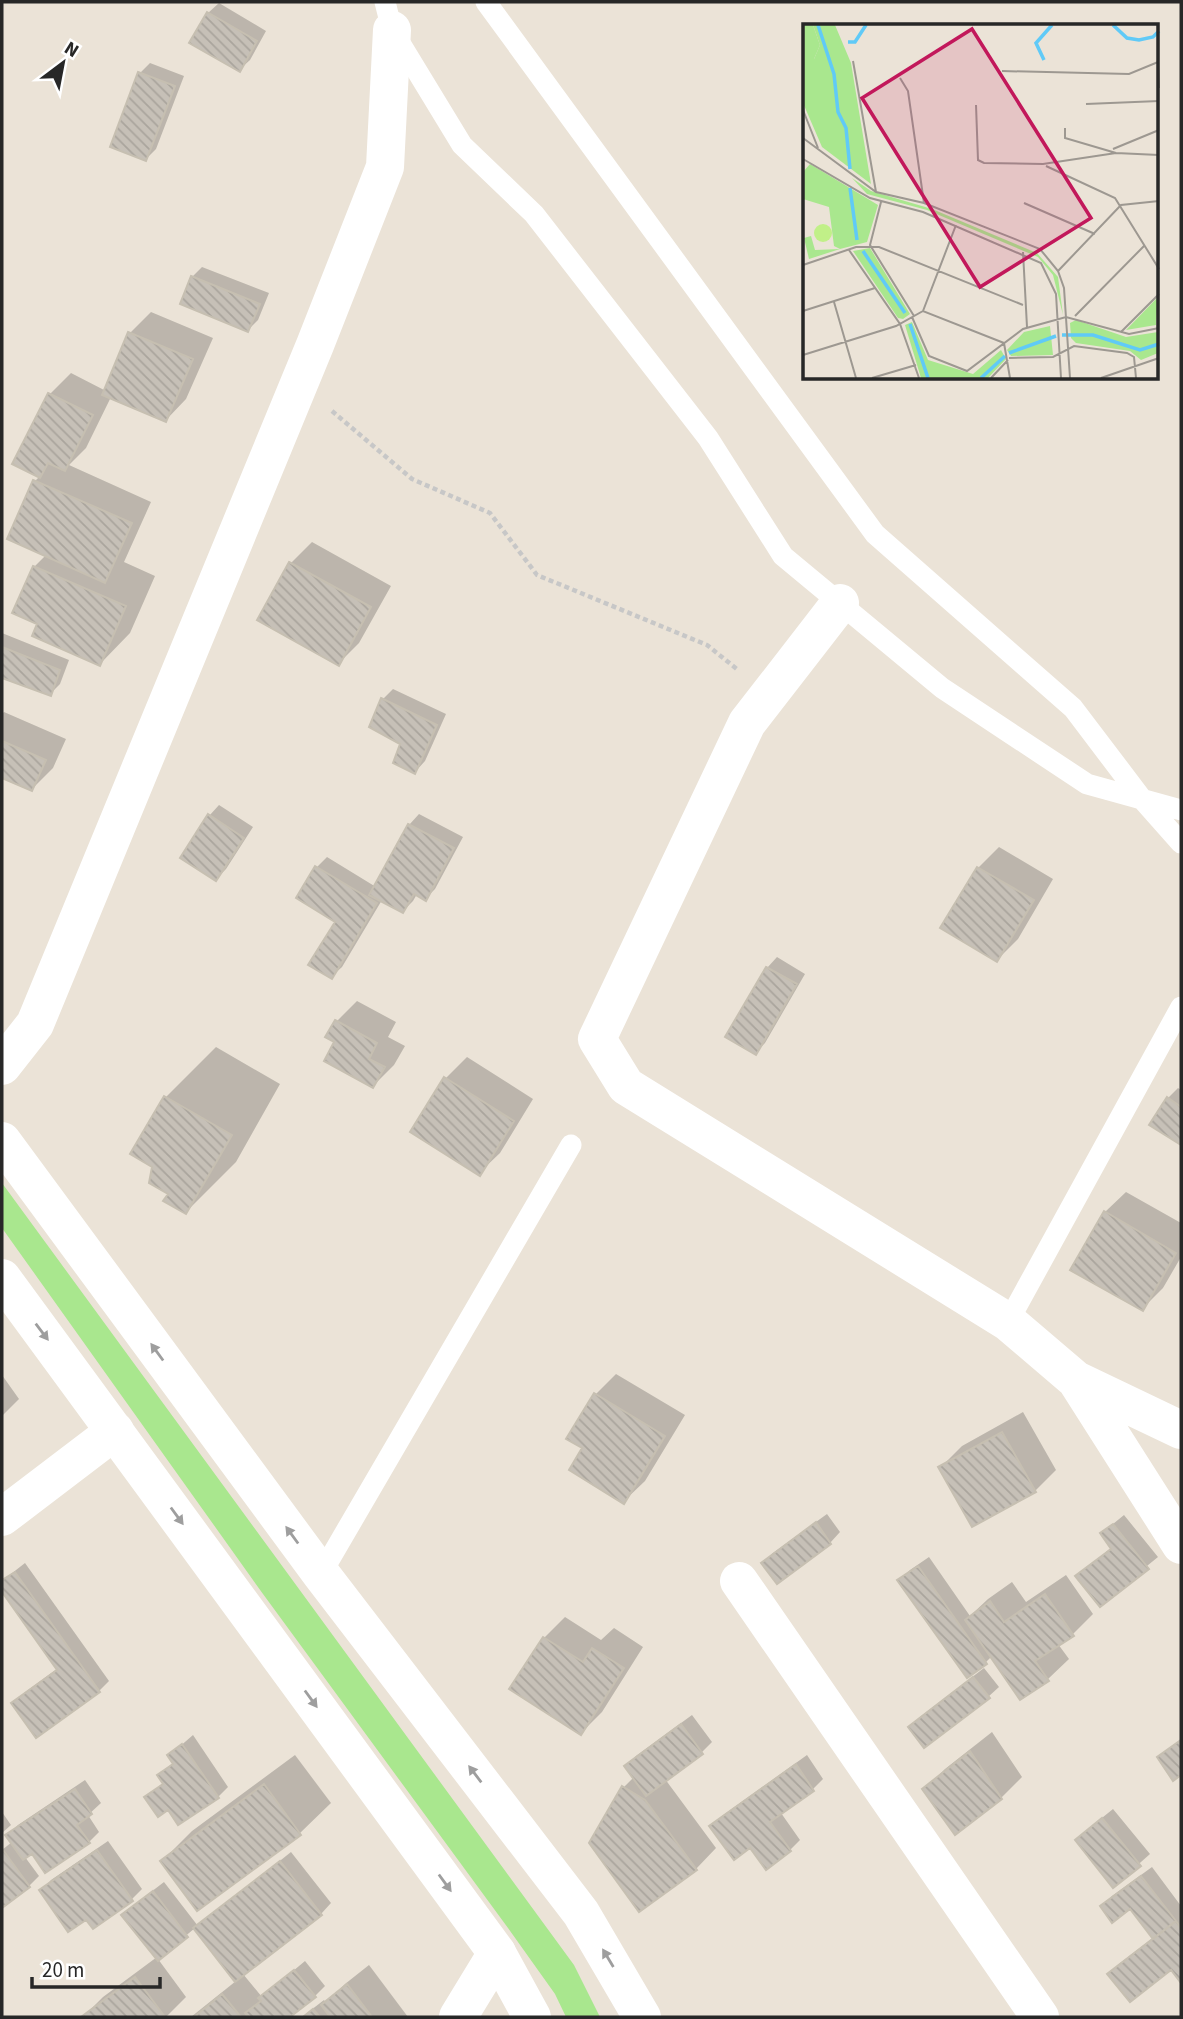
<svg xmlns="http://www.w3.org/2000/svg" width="1183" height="2019" viewBox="0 0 1183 2019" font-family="'Source Sans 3',sans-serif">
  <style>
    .grass { fill: #a9e78e }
    .shadow { fill: #0003 }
    .building { fill: url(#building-back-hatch); stroke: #c6bfb1; stroke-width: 2 }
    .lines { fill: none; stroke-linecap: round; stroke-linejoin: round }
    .path { stroke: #c7c7c7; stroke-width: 4.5; stroke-dasharray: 5 3.5; stroke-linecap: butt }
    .lane { stroke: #fff; stroke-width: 21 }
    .street { stroke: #fff; stroke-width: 38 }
    .secondary { stroke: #fff; stroke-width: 38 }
    .oneway { fill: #9e9e9e }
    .inset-river { fill: none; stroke: #60caf7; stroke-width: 3.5 }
    .inset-road { fill: none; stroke: #9d9891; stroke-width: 2 }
    .view { fill: #c2185b; fill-opacity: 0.15; stroke: #c2185b; stroke-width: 3.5 }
    .inset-edge { fill: none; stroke: #272727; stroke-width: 3.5 }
  </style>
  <defs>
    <pattern id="building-back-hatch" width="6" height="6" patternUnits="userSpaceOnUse" patternTransform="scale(1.75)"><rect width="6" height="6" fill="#c6c0b7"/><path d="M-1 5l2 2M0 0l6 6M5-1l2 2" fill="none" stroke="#aaa59d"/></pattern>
  </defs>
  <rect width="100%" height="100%" fill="#ebe3d7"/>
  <!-- grass -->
  <path class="grass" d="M2 1183 574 1965 600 2017H566L555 1994 508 1928 263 1594 2 1228Z"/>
  <!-- shadow -->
  <path class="shadow" d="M219 3 266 31 250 60 239 70 208 13Z
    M150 63 184 76 156 149 146 159 140 73Z
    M202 267 269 293 258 320 248 330 192 277Z
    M151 312 213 338 186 399 166 420 111 397 86 448 69 465 151 502 124 562 155 576 130 633 100 664 39 623 34 567 46 555 9 538 35 481 40 476 14 463 50 394 71 373 106 391 130 333Z
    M312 542 391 586 359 643 338 664 259 619 291 563Z
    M2 633 69 660 60 684 50 694 2 676Z
    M393 689 446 714 425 761 415 772 383 699Z
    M4 712 66 739 53 768 32 789 2 776V714Z
    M219 805 253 827 226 869 216 879 209 816Z
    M419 814 463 837 435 889 425 899 417 894 413 901 403 911 382 900 342 967 331 977 338 921 298 897 317 867 327 857 376 887 409 825Z
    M999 847 1053 879 1018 939 997 960 978 868Z
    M777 957 805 974 765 1043 755 1053 767 968Z
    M357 1001 396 1022 388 1037 405 1046 394 1065 373 1086 337 1041 336 1022Z
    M216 1047 280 1084 236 1162 186 1212 170 1193 166 1097Z
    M467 1057 533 1099 500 1153 479 1173 446 1078Z
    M1178 1088 1181 1090V1143L1151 1124 1168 1098Z
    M1126 1192 1181 1223V1257L1163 1288 1142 1309 1105 1212Z
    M616 1374 685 1415 645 1481 624 1501 584 1447 596 1394Z
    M2 1375 19 1399 2 1416Z
    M1023 1412 1056 1470 1035 1491 941 1467 962 1446Z
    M827 1514 840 1532 830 1543 778 1582 763 1563 773 1553Z
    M1124 1515 1158 1557 1100 1604 1077 1576 1112 1547 1102 1533Z
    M929 1557 970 1616 988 1599 1012 1582 1026 1602 1066 1575 1093 1614 1073 1634 1058 1644 1069 1659 1048 1679 992 1656 986 1662 900 1580 910 1570Z
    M25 1563 109 1681 99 1691 14 1703 24 1693 58 1668 2 1589V1581Z
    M565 1617 601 1640 614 1628 643 1647 602 1712 581 1733 512 1689 544 1638Z
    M984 1668 999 1687 988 1697 910 1727 920 1717Z
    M692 1715 712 1742 701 1753 665 1779 716 1848 696 1869 623 1788 634 1777 626 1766 636 1756Z
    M992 1732 1022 1777 1001 1798 924 1790 945 1769Z
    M193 1735 228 1787 218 1797 169 1808 147 1797 164 1782 159 1775 174 1762 170 1755Z
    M1181 1739V1773L1174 1779 1159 1757Z
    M295 1755 331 1803 300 1833 197 1909 162 1861 192 1831Z
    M807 1755 823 1779 813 1789 781 1813 800 1840 790 1850 711 1826 722 1816Z
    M85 1780 101 1803 88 1815 99 1832 89 1842 33 1851 25 1857 39 1876 29 1886 2 1906V1850L12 1842 8 1835 18 1825Z
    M1113 1809 1150 1854 1114 1886 1087 1830Z
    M2 1812 11 1825 2 1833Z
    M108 1841 142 1889 132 1899 87 1918 41 1891 51 1880Z
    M291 1852 331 1903 321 1914 243 1974 262 1997 305 1961 325 1986 315 1996 287 2017H191L236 1981 195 1928 158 1959 186 1997 166 2017H83L103 1997 157 1957 124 1915 134 1905 164 1882 198 1926Z
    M1152 1867 1181 1906V1980L1172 1967 1109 1974 1119 1964 1154 1937 1131 1906 1102 1907 1112 1896Z
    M369 1965 408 2017H302L324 2000 326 2003 345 1984Z"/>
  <!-- building -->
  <path class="building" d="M207 12 257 41 240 72 189 43Z
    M138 72 175 86 146 161 110 147Z
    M191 276 260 304 248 332 180 304Z
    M128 332 193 359 166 422 102 395Z
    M48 393 93 415 65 471 48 463 40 478 12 464Z
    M33 480 132 523 105 583 7 539Z
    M289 562 371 607 339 666 257 620Z
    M33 566 126 606 100 666 32 636 37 624 12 613Z
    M2 647 60 670 51 696 2 678Z
    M381 698 437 725 415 774 393 763 400 744 369 727Z
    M2 741 46 760 32 791 2 778Z
    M208 814 244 838 216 881 180 858Z
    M408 824 454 848 426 901 414 894 403 913 369 895Z
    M315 866 377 903 332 979 308 965 335 922 296 898Z
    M977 867 1034 900 997 962 940 928Z
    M766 967 797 984 756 1055 725 1037Z
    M335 1020 377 1043 369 1059 385 1067 373 1088 324 1061 334 1042 325 1037Z
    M444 1077 514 1121 480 1176 410 1132Z
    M164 1096 232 1135 186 1214 163 1201 168 1194 149 1183 152 1167 130 1154Z
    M1167 1097 1181 1107V1145L1149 1125Z
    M1104 1211 1176 1253 1143 1311 1070 1270Z
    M594 1393 665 1436 624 1504 569 1470 582 1448 566 1439Z
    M1002 1432 1036 1492 972 1527 938 1467Z
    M816 1522 831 1544 777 1584 761 1563Z
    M1113 1524 1149 1569 1100 1607 1075 1576 1111 1549 1100 1533Z
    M918 1566 987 1664 967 1678 897 1580Z
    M15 1572 100 1692 36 1738 11 1703 57 1670 2 1592V1580Z
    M1045 1594 1074 1636 1035 1661 1049 1681 1020 1700 965 1620 990 1601 1004 1622Z
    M543 1637 583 1662 592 1648 624 1668 581 1735 509 1689Z
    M973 1677 990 1698 924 1748 908 1727Z
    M681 1724 703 1754 646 1796 624 1766Z
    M1181 1740V1775L1173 1781 1157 1757Z
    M182 1744 219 1798 178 1825 168 1810 158 1817 144 1797 163 1784 157 1775 173 1764 167 1755Z
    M970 1751 1002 1799 955 1835 922 1789Z
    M796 1764 814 1791 770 1822 791 1851 766 1870 750 1848 734 1860 709 1826Z
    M264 1784 301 1835 197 1911 160 1861Z
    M622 1786 645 1800 697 1870 639 1912 589 1843Z
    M75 1789 92 1814 77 1825 90 1843 45 1873 32 1854 23 1860 5 1835Z
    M1102 1818 1141 1866 1113 1888 1075 1840Z
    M3 1850 30 1887 2 1908V1851Z
    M97 1850 133 1901 93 1929 86 1920 68 1932 39 1890Z
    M280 1861 322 1915 235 1982 193 1928Z
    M1141 1876 1176 1921 1153 1939 1130 1909 1112 1923 1100 1906Z
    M153 1891 188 1937 158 1961 121 1915Z
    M1176 1921 1181 1928V1983L1171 1970 1130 2002 1107 1974Z
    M294 1970 316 1997 290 2017H248L245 2013 261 2001 258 1998Z
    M135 1977 165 2017H81Z
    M347 1984 372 2017H330L321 2005Z
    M222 1994 241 2017H194Z
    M313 2009 320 2017H303Z"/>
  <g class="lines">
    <!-- path -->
    <path class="path" d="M332 411 412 479 490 513 537 575 707 645 738 670"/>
    <!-- lane -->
    <path class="lane" d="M385 2 392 30 462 145 534 214 708 438 783 556 942 688 1087 784 1181 810
      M486 2 875 534 1073 708 1142 799 1181 843
      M1008 1322 1181 1007
      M321 1574 571 1145"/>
    <!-- street -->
    <path class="street" d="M840 603 747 723 597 1039 626 1086 1008 1322 1076 1380 1181 1430
      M2 1066 35 1024 315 345 385 167 392 30
      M1076 1380 1181 1545
      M2 1517 115 1431
      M739 1581 1040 2017
      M458 2017 497 1953"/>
    <!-- secondary -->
    <path class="secondary" d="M2 1141 321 1574 581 1913 642 2017
      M2 1278 497 1953 532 2017"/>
  </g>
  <!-- one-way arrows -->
  <defs><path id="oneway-solid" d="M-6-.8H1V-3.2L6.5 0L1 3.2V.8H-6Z" transform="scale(1.75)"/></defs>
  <g class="oneway">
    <use href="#oneway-solid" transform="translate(42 1332) rotate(53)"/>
    <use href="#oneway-solid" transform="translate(157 1352) rotate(-126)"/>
    <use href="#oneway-solid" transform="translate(177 1516) rotate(54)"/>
    <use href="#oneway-solid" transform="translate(292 1535) rotate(-126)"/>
    <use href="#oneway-solid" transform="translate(311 1699) rotate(54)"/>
    <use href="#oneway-solid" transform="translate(475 1774) rotate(-127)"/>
    <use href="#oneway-solid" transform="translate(445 1883) rotate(54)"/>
    <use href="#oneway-solid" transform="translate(608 1958) rotate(-121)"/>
  </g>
  <!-- overview -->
  <g transform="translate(803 24)">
    <rect width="355" height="355" fill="#ebe3d7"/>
    <path d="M10 1H32L48 39 68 160 19 123 0 79V35H11L17 21ZM7 140 75 181 64 218 37 225 31 222 26 183 0 175V148ZM49 154 68 167 129 185 234 229 255 253 260 291 250 251 235 233 124 186 64 170ZM67 224 107 290 100 295 95 294 50 227ZM273 296 323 313 355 308V329L338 336 327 327 273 319 268 314 267 299ZM247 302 250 331 208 332 204 326 221 308Z" fill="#a9e78e"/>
    <path d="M0 1H10L17 21 11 35H0ZM8 212 12 226 37 225 6 235 1 214ZM355 273 353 301 323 306ZM109 298 125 336 170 350 198 326 203 335 185 354H118L102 301Z" fill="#a9e78e"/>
    <path d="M11 209a9 9 0 1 1 18 0a9 9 0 1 1-18 0Z" fill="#c1f088"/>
    <path class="inset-river" d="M15 1 31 50 35 88 43 104 47 145M310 1 324 14 336 16 350 13 356 7M45 18H52L63 1M241 36 233 19 249 1M47 164 54 216M60 227 102 289M107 300 125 354M259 311H290L337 326 356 320M206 329 253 312M178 354 202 332"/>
    <path class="inset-road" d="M50 37 73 168M199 47 326 50 355 38 356 64M97 54 105 67 121 179M283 80 356 77M173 81 175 136 181 139 240 140 313 129 356 131M0 86 15 124M262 104V114L313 129M0 114 73 168 121 179 237 225 255 247 261 264 267 354M310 125 356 106M0 135 67 174 120 188 238 239 253 270 258 354M243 142 312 174 356 245M78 178 67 221 111 292M221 179 292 210M46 226 97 300 116 354M220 228 224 303M0 241 53 223H76L220 281M255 247 318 181 356 177M31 278 53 354M0 287 72 264M120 287 153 201M272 292 341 222M109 293 126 332 164 347 220 305 263 293 326 310 356 304M318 308 356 270M201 319 207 354M0 331 93 302 120 287 201 319M206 334 250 333 271 322 324 329 331 333 333 354M69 354 113 341M188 354 205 336M298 354 356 334"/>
    <path class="view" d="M169 5 288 194 177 263 59 74Z"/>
    <rect width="355" height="355" class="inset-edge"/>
  </g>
  <!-- border -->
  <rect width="1183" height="2019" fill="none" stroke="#272727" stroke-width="7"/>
  <!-- north arrow -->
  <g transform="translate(63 63) rotate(32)" stroke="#ffffff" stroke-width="5" paint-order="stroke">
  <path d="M0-5L12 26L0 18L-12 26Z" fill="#272727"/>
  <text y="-10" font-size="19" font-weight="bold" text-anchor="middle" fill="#272727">N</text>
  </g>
  <!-- scale -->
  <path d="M32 1977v10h128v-10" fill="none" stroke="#272727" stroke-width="3.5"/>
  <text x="42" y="1977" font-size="21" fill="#272727" stroke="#ffffff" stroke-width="5" paint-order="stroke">20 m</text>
</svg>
